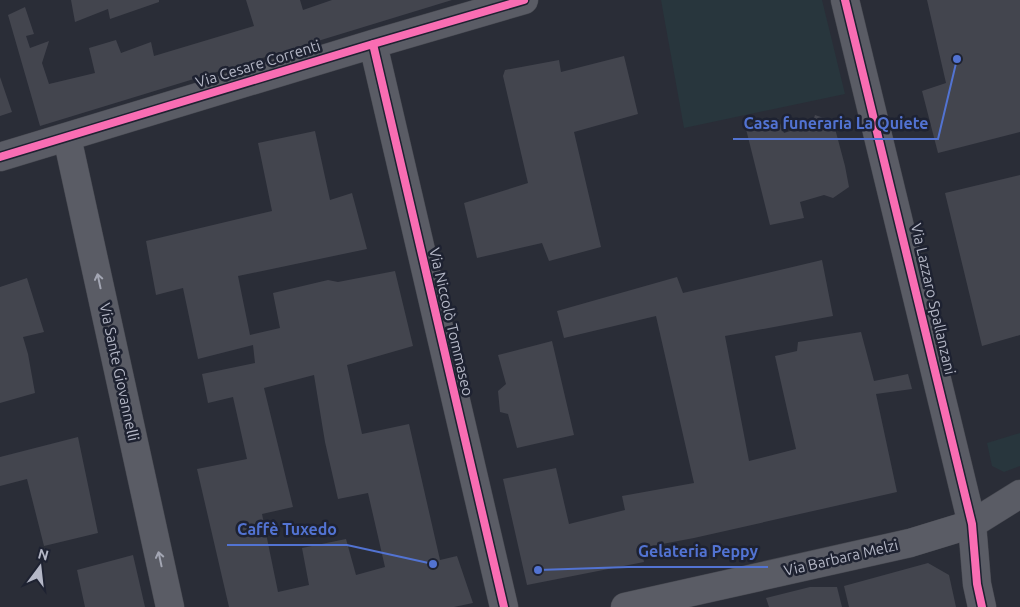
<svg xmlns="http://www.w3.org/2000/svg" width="1020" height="607" viewBox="0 0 1020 607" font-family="Ubuntu,sans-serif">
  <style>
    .green { fill: #28363d }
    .building { fill: #43454e; fill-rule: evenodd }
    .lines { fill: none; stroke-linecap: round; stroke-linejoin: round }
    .minor-casing { stroke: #464850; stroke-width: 29 }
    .tertiary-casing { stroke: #464850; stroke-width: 29 }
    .minor { stroke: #5a5c65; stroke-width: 28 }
    .tertiary { stroke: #5a5c65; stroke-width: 28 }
    .cycleway-casing { stroke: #1e2231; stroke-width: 11 }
    .cycleway { stroke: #f96db3; stroke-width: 8 }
    .oneway { stroke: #a3a6b3 }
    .labels { text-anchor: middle; stroke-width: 5; stroke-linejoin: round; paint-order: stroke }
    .street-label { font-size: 15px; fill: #b5b8c7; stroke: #1e2231 }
    .leader { fill: none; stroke: #5273d2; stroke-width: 2 }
    .callout-dot { fill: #5273d2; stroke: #1e2231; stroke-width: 2 }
    .callout-label { font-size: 16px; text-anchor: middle; font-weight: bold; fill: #5273d2; stroke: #1e2231; stroke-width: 5; stroke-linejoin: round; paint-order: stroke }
  </style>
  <rect width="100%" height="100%" fill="#2a2d37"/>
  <!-- green -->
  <path class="green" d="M661 0H822L845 94 684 128Z
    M1020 433V466L1004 472 992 466 987 443Z"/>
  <!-- building -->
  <path class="building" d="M71 0H159V2L110 19 108 9 75 22Z
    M246 0H300L303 10 332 0H452L40 126 8 15 25 7 34 34 26 36 30 48 49 41 42 63 49 84 95 73 89 48 116 40 121 53 151 42 154 56 254 26Z
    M927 0H1020V132L938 153 922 91 946 83Z
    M624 56 638 114 574 132 601 247 549 261 542 243 477 258 464 203 528 183 503 76 505 70 559 60 561 72Z
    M0 77 12 112 0 116Z
    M815 115 833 121 845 166 849 187 833 198 824 195 800 202 804 218 770 225 745 125 778 118 784 133 812 124Z
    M315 131 330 200 352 193 367 249 238 276 250 335 280 328 273 293 328 280 338 282 395 271 413 346 347 365 362 434 409 424 440 560 457 556 473 603 454 607H229L197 469 247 459 233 397 208 403 202 374 255 363 253 345 198 359 183 288 156 295 146 241 272 211 258 143ZM314 375 325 442 338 499 368 493 385 567 356 575 346 539 302 548 309 585 278 592 262 514 293 507 264 388Z
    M1020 175V335L982 346 945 193Z
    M822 260 833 316 725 336 749 461 796 449 775 356 797 351 798 342 861 332 874 381 908 374 912 389 876 394 897 492 694 538 641 548 644 562 527 585 503 479 556 468 569 524 625 510 622 496 694 483 656 316 564 338 557 311 677 277 683 293Z
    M27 278 44 332 23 337 28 354 35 393 0 403V287Z
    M552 341 574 435 517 448 508 414 500 412 498 391 506 384 498 355Z
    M78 437 98 533 44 546 27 479 0 486V457Z
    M133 555 145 607H85L77 570Z
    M928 563 949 575 956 607H849L844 586Z
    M810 587H837L842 607H769L766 598Z"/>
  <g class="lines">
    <!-- minor casing -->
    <g class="minor-casing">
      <path id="minor" d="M845 0 972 524 977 584 982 607
        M373 44 504 607
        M67 137 170 607
        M0 157 373 44 524 0"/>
    </g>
    <!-- tertiary casing -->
    <g class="tertiary-casing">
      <path id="tertiary" d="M625 607 910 543 972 524 1020 494"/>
    </g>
    <!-- minor -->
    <use href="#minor" class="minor"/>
    <!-- tertiary -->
    <use href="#tertiary" class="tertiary"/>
    <!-- cycleway casing -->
    <g class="cycleway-casing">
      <path id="cycleway" d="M845 0 972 524 977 584 982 607
        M373 44 504 607
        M0 157 373 44 524 0"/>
    </g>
    <!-- cycleway -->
    <use href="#cycleway" class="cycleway"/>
  </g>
  <!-- one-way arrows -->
  <defs><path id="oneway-shaft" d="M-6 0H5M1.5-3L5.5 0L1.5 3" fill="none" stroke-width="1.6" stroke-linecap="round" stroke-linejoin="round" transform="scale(1.25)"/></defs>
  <g class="oneway">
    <use href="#oneway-shaft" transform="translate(99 281) rotate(-102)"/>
    <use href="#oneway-shaft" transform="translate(160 559) rotate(-102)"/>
  </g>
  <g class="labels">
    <!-- street labels -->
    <g class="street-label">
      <text transform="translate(258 64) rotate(-17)" y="5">Via Cesare Correnti</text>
      <text transform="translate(933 299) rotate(77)" y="5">Via Lazzaro Spallanzani</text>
      <text transform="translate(451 322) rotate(77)" y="5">Via Niccolò Tommaseo</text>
      <text transform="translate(119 372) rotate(78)" y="5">Via Sante Giovannelli</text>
      <text transform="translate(841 558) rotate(-13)" y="5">Via Barbara Melzi</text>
    </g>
  </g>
  <!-- callouts -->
  <path class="leader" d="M957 59L938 139H733M433 564L347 545H227M538 570L628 567H768"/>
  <g class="callout-dot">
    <circle cx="957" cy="59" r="5"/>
    <circle cx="433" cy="564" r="5"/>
    <circle cx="538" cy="570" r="5"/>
  </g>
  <g class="callout-label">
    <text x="836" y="129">Casa funeraria La Quiete</text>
    <text x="287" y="535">Caffè Tuxedo</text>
    <text x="698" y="557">Gelateria Peppy</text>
  </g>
  <!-- north arrow -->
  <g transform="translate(40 567) rotate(15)" stroke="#1e2231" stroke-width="4" paint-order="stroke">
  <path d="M0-4L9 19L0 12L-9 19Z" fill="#b5b8c7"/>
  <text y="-8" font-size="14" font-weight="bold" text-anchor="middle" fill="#b5b8c7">N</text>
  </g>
</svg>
